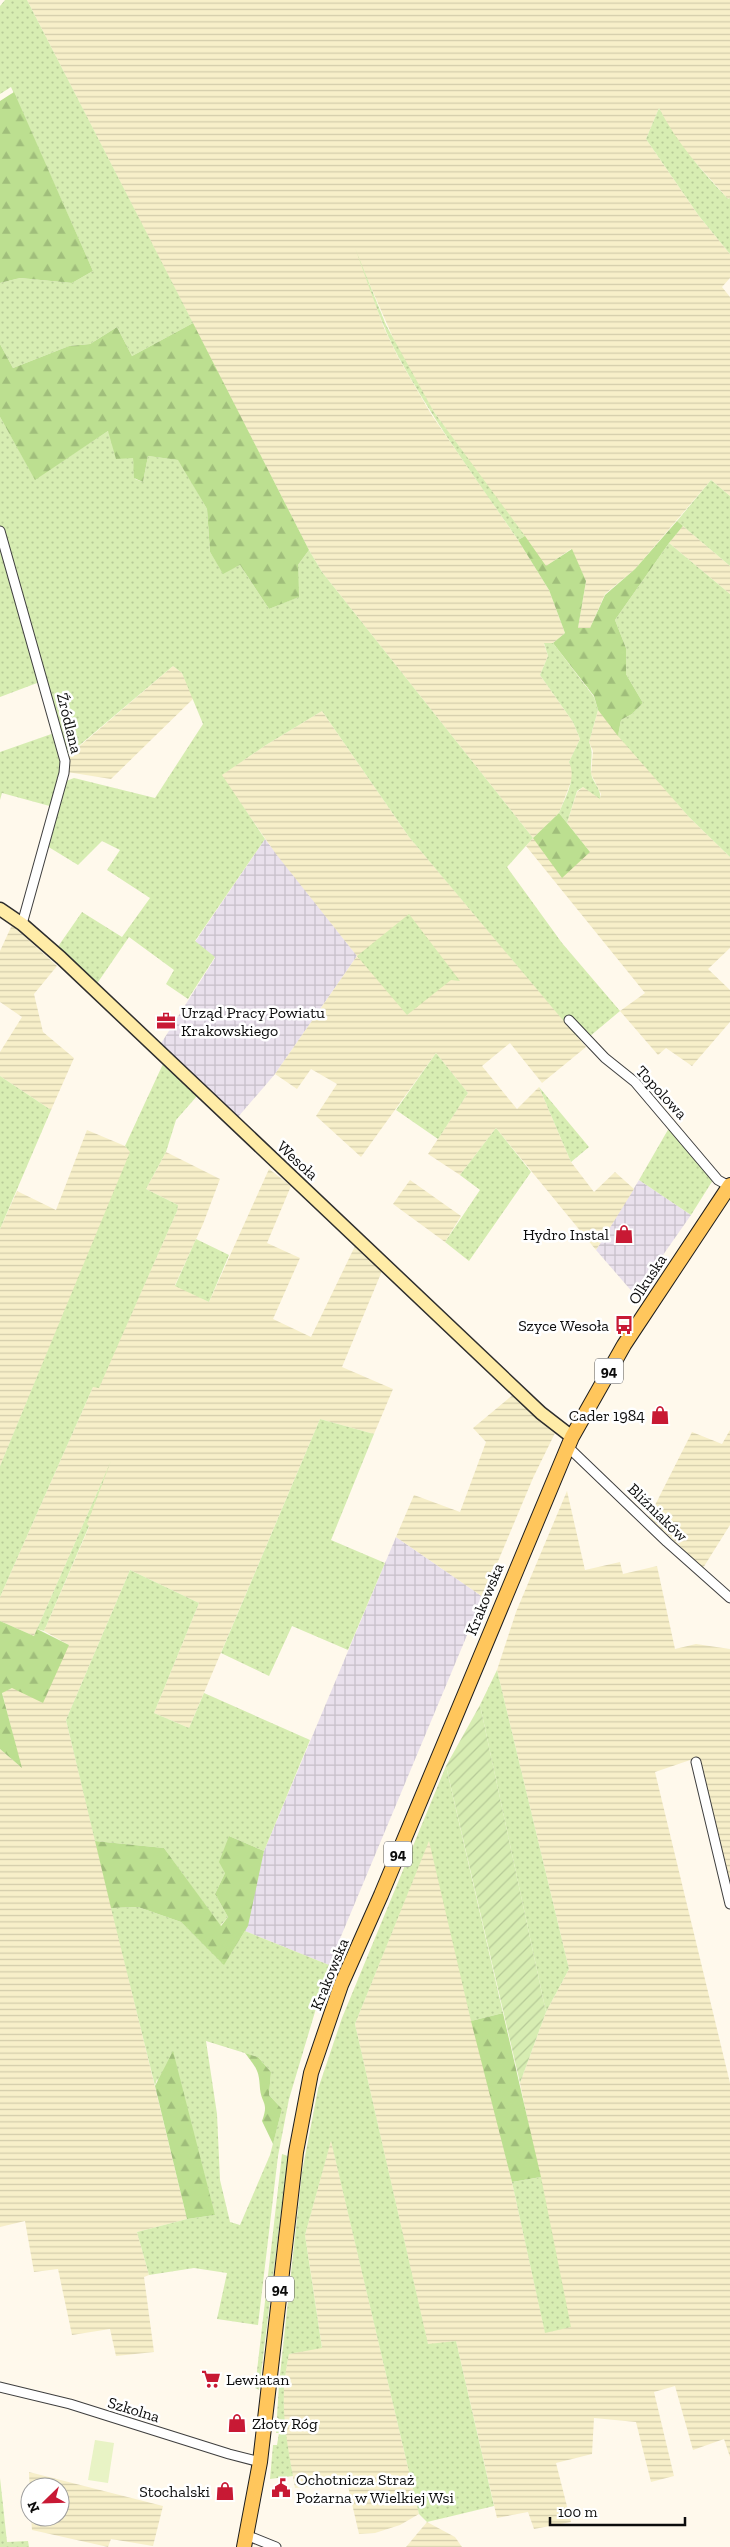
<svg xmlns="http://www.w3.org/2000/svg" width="730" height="2547" viewBox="0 0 730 2547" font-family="'Zilla Slab',serif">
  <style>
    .industrial { fill: url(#industrial-grid) }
    .farmland { fill: url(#farmland-rules) }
    .grass { fill: url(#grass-dots); fill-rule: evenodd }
    .forest { fill: url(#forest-firs) }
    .garden { fill: url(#garden-furrows) }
    .pitch { fill: #e8f3c5 }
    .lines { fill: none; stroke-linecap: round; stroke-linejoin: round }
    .street-casing { stroke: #3f3f3f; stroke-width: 11 }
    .secondary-casing { stroke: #2e2e2e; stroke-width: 15 }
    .primary-casing { stroke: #1d1d1d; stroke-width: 16 }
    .street { stroke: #fff; stroke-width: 9 }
    .secondary { stroke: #ffeca7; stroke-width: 12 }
    .primary { stroke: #ffc65c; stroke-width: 14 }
    .labels { text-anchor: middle; stroke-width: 5; stroke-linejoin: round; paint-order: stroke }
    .shield { fill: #fff; stroke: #555; stroke-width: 1 }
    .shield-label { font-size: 15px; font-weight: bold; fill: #0c0c0c }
    .street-label { font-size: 16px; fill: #0c0c0c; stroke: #fff }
    .poi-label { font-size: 16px; fill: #0c0c0c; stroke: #fff; text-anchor: start }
  </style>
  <defs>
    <pattern id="industrial-grid" width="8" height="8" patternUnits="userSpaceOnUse" patternTransform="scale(1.25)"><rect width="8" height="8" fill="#e9e0ec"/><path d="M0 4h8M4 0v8" fill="none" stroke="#c7bfc9"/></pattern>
    <pattern id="farmland-rules" width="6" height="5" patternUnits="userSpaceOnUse" patternTransform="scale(1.25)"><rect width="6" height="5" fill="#f7efc9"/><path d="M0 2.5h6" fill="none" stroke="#d3ccab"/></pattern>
    <pattern id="grass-dots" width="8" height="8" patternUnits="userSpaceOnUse" patternTransform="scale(1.25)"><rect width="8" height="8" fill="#d7edb2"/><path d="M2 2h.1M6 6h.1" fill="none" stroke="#b7ca98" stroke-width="1.8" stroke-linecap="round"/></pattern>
    <pattern id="forest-firs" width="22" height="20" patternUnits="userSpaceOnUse" patternTransform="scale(1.25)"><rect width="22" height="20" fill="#bcdf90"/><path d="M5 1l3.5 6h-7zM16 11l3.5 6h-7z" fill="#a0be7b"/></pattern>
    <pattern id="garden-furrows" width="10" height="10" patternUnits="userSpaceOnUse" patternTransform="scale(1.25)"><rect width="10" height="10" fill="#d7edb2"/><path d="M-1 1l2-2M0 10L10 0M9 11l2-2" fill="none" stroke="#b7ca98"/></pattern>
  </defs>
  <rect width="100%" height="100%" fill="#fff9ec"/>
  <!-- industrial -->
  <path class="industrial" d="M265 839 357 956 275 1074 238 1117 160 1045 215 958 195 942Z
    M639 1180 691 1215 635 1295 596 1250Z
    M396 1537 483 1597 329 1965 245 1931 264 1851Z"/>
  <!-- farmland -->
  <path class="farmland" d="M27 0H730V198L728 199 687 153 672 134 659 108 646 139 699 216 730 254V278L722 287 730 297V496L711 480 635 569 605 594 590 628H578L586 581 571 549 545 567 434 412 401 356 363 269 384 328 398 357 431 414 518 540 549 590 565 633 553 643 544 644 548 656 540 675 573 722 580 739 569 762 573 770 572 779 559 813 533 838 590 852 567 823 577 792 583 787 600 798 601 794 591 774 593 751 589 742 598 710 689 817 730 857V948L708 969 730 990V1022L692 1066 666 1048 658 1055 620 1011 645 993 526 846 533 838 322 572 309 550Z
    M683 526 730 566V594L669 543Z
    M173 666 182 673 194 698 111 779 67 772 68 756Z
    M322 711 409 837 586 1047 542 1083 510 1043 482 1066 517 1109 539 1087 571 1162 594 1192 615 1172 634 1189 596 1250 496 1128 460 1175 428 1154 468 1093 436 1053 361 1157 316 1116 337 1084 311 1069 297 1089 275 1074 357 956 276 854 221 775 266 745Z
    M12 925 57 966 34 994 43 1032 74 1058 51 1110 0 1076V1052L22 1017 0 1002V951Z
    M87 1130 125 1146 131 1152 0 1466V1229L17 1191 56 1210Z
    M166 1152 220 1179 203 1224 175 1285 209 1302 269 1169 291 1186 267 1243 300 1258 273 1319 311 1337 355 1246 382 1271 342 1367 393 1389 374 1434 320 1419 189 1728 154 1713 199 1603 130 1570 66 1720 187 2219 137 2232 149 2275 144 2277 154 2352 116 2356 110 2329 72 2335 58 2269 34 2272 25 2221 0 2227V1749L21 1767 2 1692 12 1688 69 1645 44 1631 89 1527 86 1524 104 1477 34 1636 0 1621V1597L93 1387H99L177 1211 178 1205 146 1189Z
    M410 1180 461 1216 445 1242 393 1204Z
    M514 1394 555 1433 533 1478 483 1597 396 1537 414 1495 460 1512 486 1442 473 1428Z
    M730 1430V1525L703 1568 649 1517 692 1432 722 1444Z
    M567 1491 585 1570 620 1562 623 1574 657 1566 675 1649 696 1644 730 1649V1885L699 1757 655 1772 730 2083V2457L724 2439 693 2450 675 2386 654 2392 674 2476 651 2482 636 2422 594 2418 592 2454 556 2463 571 2522 534 2529 528 2512 497 2518 456 2341 428 2345 355 2024 429 1840 512 2182 545 2332 570 2327 520 2083 546 2012 569 1969 497 1670 516 1612Z
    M331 2140 419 2514 400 2525 375 2533 359 2534 347 2482 295 2488 284 2427 283 2383 289 2354 322 2347 305 2235Z
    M29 2472 163 2506 153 2546 111 2539 108 2547 32 2530 31 2517H60V2487H30V2495Z
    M427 2522 455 2537 462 2547H406Z"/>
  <!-- grass -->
  <path class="grass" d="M5 0H27L193 323 132 356 117 327 90 344 69 346 13 368 0 344V283L20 278 72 283 93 271 11 87 0 94V6Z
    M659 108C677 143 701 170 728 199L730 198V254L699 216 646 139Z
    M355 248 386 325 434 412 525 536 518 540C477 480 434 422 399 358 380 323 369 285 355 248Z
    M0 417 35 479 108 431 133 458 135 479 143 482 148 456 179 460 207 509 210 552 223 573 240 565 269 609 298 597V565L309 550 322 572 533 838 507 867 562 943 620 1011 589 1037H577L409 837 322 711 266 745 222 775 265 839 195 941 215 957 188 999 166 984 174 970 129 937 96 985 57 948 82 912 122 937 150 898 107 870 120 850 102 841 78 865 47 846 57 808 2 793 0 800V752L60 731 45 680 0 697ZM173 666 182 673 203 724 155 798 74 778 66 781 68 755Z
    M711 480 730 496V566L677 521Z
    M669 543 730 594V857L689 817 618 736 621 720 632 714 643 703 626 674V648L615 620Z
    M544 643H553L594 697 598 710 589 742C594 753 590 761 591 773 592 782 602 789 600 799L583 787 577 791 567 823 559 813C565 797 577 779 569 762L580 739 573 722 540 675 548 656Z
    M409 914 460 981 451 980 407 1015 357 956Z
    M436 1053 468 1093 438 1139 396 1110Z
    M163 1064 197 1096 176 1120 166 1152 146 1189 178 1205 177 1211 99 1388 93 1387 0 1597V1466L130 1152 125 1146Z
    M0 1076 51 1110 0 1229Z
    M539 1087 589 1147 571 1162Z
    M496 1128 531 1172 469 1261 445 1242 480 1190 460 1175Z
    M669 1128 713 1180 691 1215 639 1180Z
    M196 1239 229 1255 209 1302 175 1286Z
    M320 1419 374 1434 331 1540 385 1563 348 1650 292 1626 269 1676 221 1653Z
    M111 1461 87 1524 89 1526 44 1631 37 1629Z
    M130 1570 199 1603 154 1713 189 1728 204 1693 310 1740 264 1851 229 1836 225 1873 215 1894 228 1917 220 1926 164 1848 95 1841 66 1720Z
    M497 1670 569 1969 546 2012 480 1705Z
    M446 1766 503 2013 471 2021 429 1841 355 2024 428 2344 456 2341 494 2506 427 2522 419 2514 331 2141 305 2235 322 2348 289 2354C279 2398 285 2432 293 2476L270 2479 273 2445H277L279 2433H276L279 2384 302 2172 318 2089 342 2018Z
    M138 1907 181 1922 224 1964 245 1931 329 1965 289 2099 278 2156 258 2325 217 2319 227 2273 194 2268 149 2275 137 2232 187 2219 215 2215 157 2079 155 2086 111 1908ZM206 2041 258 2057 271 2072 269 2095 282 2109 270 2155 240 2225 230 2222 220 2180 217 2114Z
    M282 2154 288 2156 259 2390 255 2388Z
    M541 2177 571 2327 545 2333 512 2182Z
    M0 2478 7 2542 28 2541 29 2547H0Z"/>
  <!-- forest -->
  <path class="forest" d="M14 92 93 271 72 283 20 278 0 283V101Z
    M193 323 309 550 298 565 299 597 269 609 240 565 223 574 210 552 207 509 178 460 148 456 143 482 134 478 133 458 116 459 108 431 35 480 0 417V344L13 368 69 346 90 344 117 327 132 356Z
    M677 521 683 526 669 543 615 620 626 648V674L643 703 632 714 621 720 618 736 598 710 594 696 553 643 565 633 549 590 518 540 525 536 546 566 572 549 586 581 578 628H590L605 595 635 569Z
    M559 813 590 852 562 878 533 838Z
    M0 1621 34 1636 37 1629 69 1645 43 1703 12 1688 2 1693 22 1768 0 1749Z
    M229 1836 264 1851 248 1926 224 1965 181 1922 138 1907 111 1908 95 1841 164 1848 221 1926 228 1917 215 1894 225 1873 219 1862Z
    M503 2013 541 2177 512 2182 471 2021Z
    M173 2051 215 2215 187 2219 155 2086Z
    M245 2053 258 2057 271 2072 269 2095 282 2109 273 2144 262 2121C269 2102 262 2105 260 2089 259 2070 257 2069 245 2053Z"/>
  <!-- garden -->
  <path class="garden" d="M480 1705 546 2012 520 2083 446 1766Z"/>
  <!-- pitch -->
  <path class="pitch" d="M95 2440 114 2443 108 2483 88 2480Z"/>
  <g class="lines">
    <!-- street casing -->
    <g class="street-casing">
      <path id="street" d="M0 531 65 761 64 773 22 924
        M569 1020 605 1058 635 1082 718 1180 729 1186
        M567 1446 667 1542 730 1598
        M696 1762 730 1904
        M0 2387 70 2404 229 2454 260 2462
        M246 2535 276 2547"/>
    </g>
    <!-- secondary casing -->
    <g class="secondary-casing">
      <path id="secondary" d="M0 909 22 924 61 958 541 1413 572 1437"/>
    </g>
    <!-- primary casing -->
    <g class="primary-casing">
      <path id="primary" d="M244 2547 260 2462 296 2152 311 2073 341 1985 381 1895 572 1437 624 1345 730 1185"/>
    </g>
    <!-- street -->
    <use href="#street" class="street"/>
    <!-- secondary -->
    <use href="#secondary" class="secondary"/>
    <!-- primary -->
    <use href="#primary" class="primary"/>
  </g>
  <!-- icons -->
  <defs>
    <g id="office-bare" transform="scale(1.5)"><path d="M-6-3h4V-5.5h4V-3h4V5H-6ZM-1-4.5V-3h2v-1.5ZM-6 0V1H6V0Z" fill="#c81934" stroke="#fff" stroke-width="2.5" paint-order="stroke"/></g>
    <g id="shop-bare" transform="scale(1.5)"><path d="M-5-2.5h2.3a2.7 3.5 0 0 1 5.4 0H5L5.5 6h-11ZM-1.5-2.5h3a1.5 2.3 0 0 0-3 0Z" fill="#c81934" stroke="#fff" stroke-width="2.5" paint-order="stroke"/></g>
    <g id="bus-bare" transform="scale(1.5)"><path d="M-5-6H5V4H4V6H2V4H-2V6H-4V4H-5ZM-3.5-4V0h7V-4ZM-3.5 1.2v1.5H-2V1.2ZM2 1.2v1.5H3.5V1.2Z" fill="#c81934" stroke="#fff" stroke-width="2.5" paint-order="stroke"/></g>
    <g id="supermarket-bare" transform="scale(1.5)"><path d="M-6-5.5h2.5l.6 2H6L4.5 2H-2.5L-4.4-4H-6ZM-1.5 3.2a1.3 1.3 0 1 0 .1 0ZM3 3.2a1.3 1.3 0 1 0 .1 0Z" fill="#c81934" stroke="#fff" stroke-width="2.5" paint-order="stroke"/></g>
    <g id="civic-bare" transform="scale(1.5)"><path d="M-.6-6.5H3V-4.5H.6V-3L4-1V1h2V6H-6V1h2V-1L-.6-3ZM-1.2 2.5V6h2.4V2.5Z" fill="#c81934" stroke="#fff" stroke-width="2.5" paint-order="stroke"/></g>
  </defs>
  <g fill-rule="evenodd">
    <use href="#office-bare" x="166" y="1021"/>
    <use href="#shop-bare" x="624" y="1234"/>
    <use href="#bus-bare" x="624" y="1325"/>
    <use href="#shop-bare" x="660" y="1415"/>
    <use href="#supermarket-bare" x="211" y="2379"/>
    <use href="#shop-bare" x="237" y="2423"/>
    <use href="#civic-bare" x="281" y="2488"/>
    <use href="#shop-bare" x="225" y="2491"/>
  </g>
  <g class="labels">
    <!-- shield labels -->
    <g class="shield">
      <rect x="595" y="1358.5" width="28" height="25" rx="4"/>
      <rect x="384" y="1841.5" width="28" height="25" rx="4"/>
      <rect x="266" y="2276.5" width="28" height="25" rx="4"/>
    </g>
    <g class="shield-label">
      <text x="609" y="1376">94</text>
      <text x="398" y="1859">94</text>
      <text x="280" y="2294">94</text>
    </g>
    <!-- street labels -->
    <g class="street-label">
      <text transform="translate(70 723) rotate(76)" y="6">Źródlana</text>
      <text transform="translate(662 1092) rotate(47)" y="6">Topolowa</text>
      <text transform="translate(298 1160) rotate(43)" y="6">Wesoła</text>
      <text transform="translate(647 1279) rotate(-57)" y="6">Olkuska</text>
      <text transform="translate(658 1512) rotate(44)" y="6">Bliźniaków</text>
      <text transform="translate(484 1599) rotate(-68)" y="6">Krakowska</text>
      <text transform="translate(329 1974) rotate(-68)" y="6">Krakowska</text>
      <text transform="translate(134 2409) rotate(17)" y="6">Szkolna</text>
    </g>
    <!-- poi labels -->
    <g class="poi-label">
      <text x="181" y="1018">Urząd Pracy Powiatu<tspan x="181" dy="18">Krakowskiego</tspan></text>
      <text x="609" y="1240" text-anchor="end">Hydro Instal</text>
      <text x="609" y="1331" text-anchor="end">Szyce Wesoła</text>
      <text x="645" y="1421" text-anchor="end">Cader 1984</text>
      <text x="226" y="2385">Lewiatan</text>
      <text x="252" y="2429">Złoty Róg</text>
      <text x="296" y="2485">Ochotnicza Straż<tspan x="296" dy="18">Pożarna w Wielkiej Wsi</tspan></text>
      <text x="210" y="2497" text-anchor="end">Stochalski</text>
    </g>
  </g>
  <!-- north arrow -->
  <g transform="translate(45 2502) rotate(247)"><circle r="24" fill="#ffffff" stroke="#9e9e9e"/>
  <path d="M0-4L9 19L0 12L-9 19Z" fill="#c81934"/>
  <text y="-8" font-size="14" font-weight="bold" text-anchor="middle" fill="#0c0c0c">N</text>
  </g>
  <!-- scale -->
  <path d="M550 2517v8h135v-8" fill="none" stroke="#0c0c0c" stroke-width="2.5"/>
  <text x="558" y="2517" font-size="15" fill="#0c0c0c" stroke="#ffffff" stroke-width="4" paint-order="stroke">100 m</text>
</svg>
